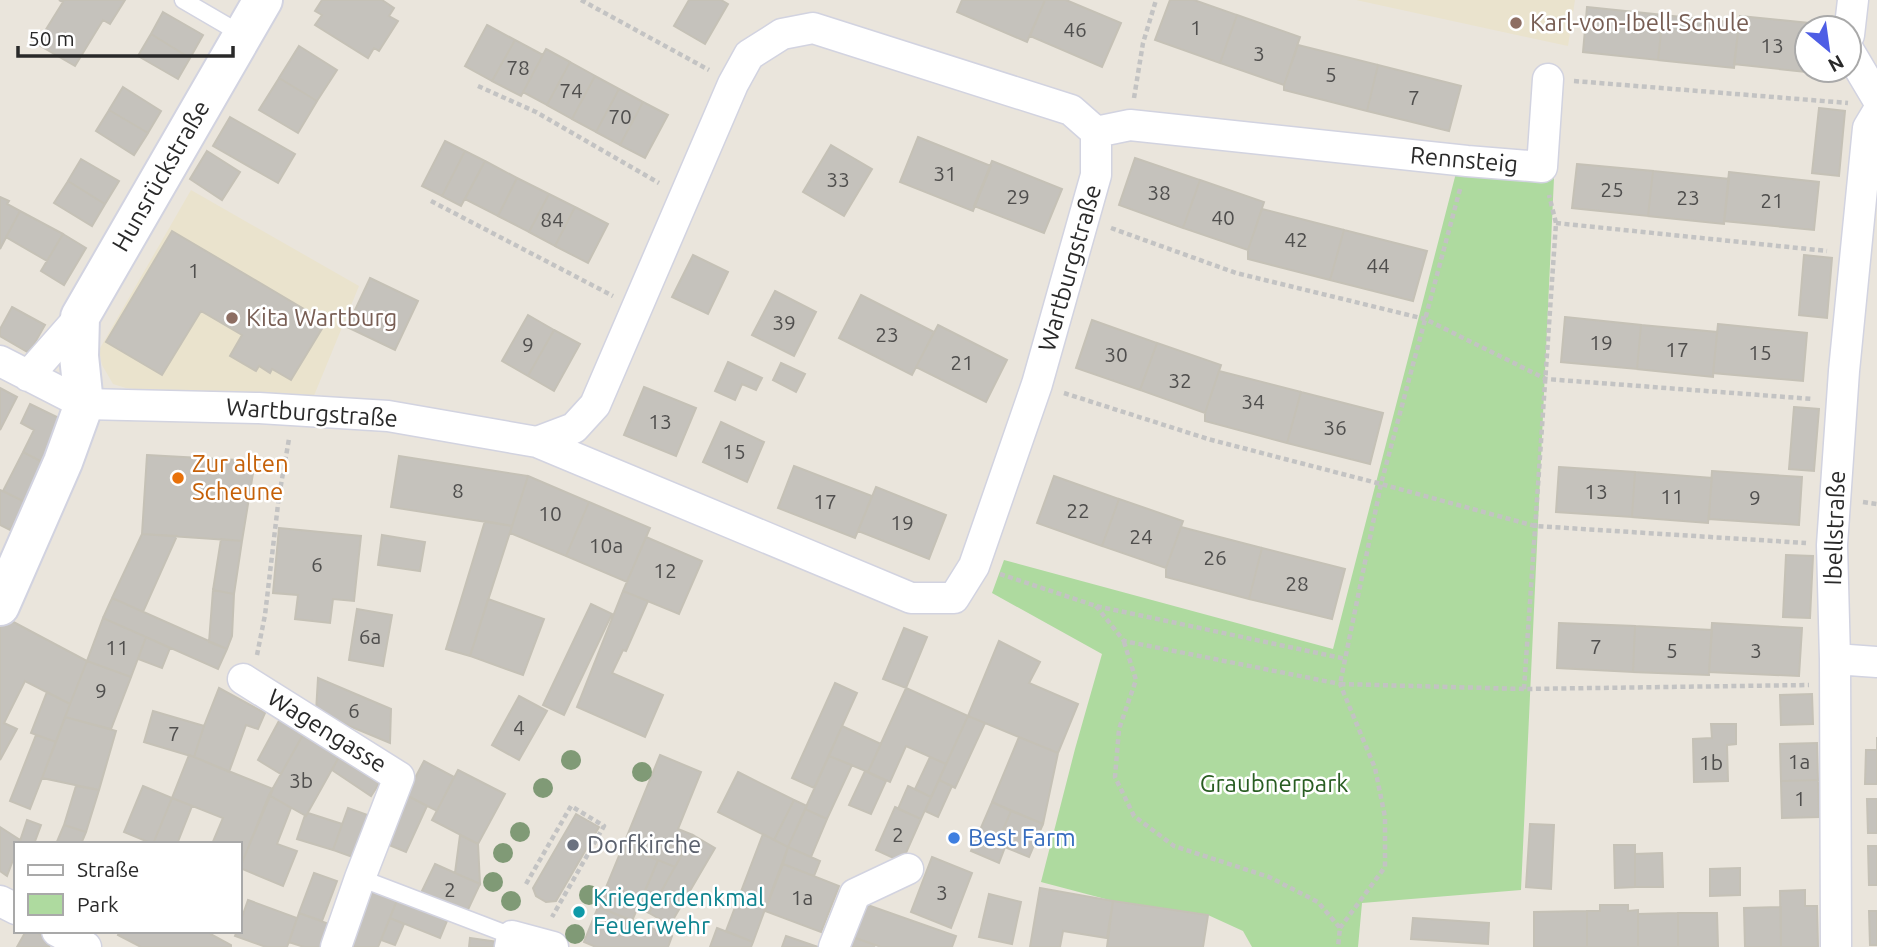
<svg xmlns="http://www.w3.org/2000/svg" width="1877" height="947" viewBox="0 0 1877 947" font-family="Ubuntu,sans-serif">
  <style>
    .education { fill: #eae3cd }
    .green { fill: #aeda9f }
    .building { fill: #c5c2bc; stroke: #c5c1b6; stroke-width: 2 }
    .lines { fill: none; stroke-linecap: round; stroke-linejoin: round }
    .service-casing { stroke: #d2d3e0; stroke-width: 19 }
    .minor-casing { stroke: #d2d3e0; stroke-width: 33 }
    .tertiary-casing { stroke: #d2d3e0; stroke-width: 42 }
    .path { stroke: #c3c3c3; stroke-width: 4.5; stroke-dasharray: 5 3.5; stroke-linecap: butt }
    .service { stroke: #fff; stroke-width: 16 }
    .minor { stroke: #fff; stroke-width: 30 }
    .tertiary { stroke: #fff; stroke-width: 38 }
    .tree { fill: #809a76 }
    .education-dot { fill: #8d6e63; stroke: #fff; stroke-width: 2.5 }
    .food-dot { fill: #e8710a; stroke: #fff; stroke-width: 2.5 }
    .shop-dot { fill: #3f7fe0; stroke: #fff; stroke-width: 2.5 }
    .worship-dot { fill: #6b7280; stroke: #fff; stroke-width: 2.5 }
    .culture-dot { fill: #0f9aa8; stroke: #fff; stroke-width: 2.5 }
    .labels { text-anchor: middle; stroke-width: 5; stroke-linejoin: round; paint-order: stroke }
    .number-label { font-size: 21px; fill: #504f4e }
    .education-label { font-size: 24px; fill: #785e54; stroke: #fff; text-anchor: start }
    .street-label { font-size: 24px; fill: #292929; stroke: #fff }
    .food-label { font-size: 24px; fill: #c56008; stroke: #fff; text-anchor: start }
    .park-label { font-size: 24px; fill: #295d22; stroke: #fff }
    .shop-label { font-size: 24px; fill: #366cbe; stroke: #fff; text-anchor: start }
    .worship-label { font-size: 24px; fill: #5b616d; stroke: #fff; text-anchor: start }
    .culture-label { font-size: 24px; fill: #0d838f; stroke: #fff; text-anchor: start }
  </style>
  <rect width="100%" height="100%" fill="#eae5dc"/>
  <!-- education -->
  <path class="education" d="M1356 0H1575L1568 46Z
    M191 190 359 286 313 398 169 393 126 388 113 384 102 365 99 350Z"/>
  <!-- green -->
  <path class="green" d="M1456 173 1554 178 1521 890 1362 903 1358 947H1252L1243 931 1208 915 1113 901 1041 882 1075 749 1102 654 992 593 1004 560 1333 649Z"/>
  <!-- building -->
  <path class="building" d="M59 0H125L110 24 103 20 75 66 37 44 63 2Z
    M322 0H382L394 8 389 16 398 21 379 51 374 48 368 58 315 25 322 15 315 11Z
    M689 0H721L728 4 705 44 674 26Z
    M962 0H1045L1027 42 957 12Z
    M1045 0H1066L1121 23 1102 67 1030 36Z
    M1170 0H1194L1237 15 1220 63 1155 40Z
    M1587 7 1663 15 1658 60 1583 52Z
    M163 12 203 35 190 58 151 34Z
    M1237 15 1300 37 1284 85 1220 63Z
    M1663 15 1739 23 1734 68 1658 60Z
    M1740 16 1829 25V28H1807V70H1824V74L1734 64Z
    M487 25 515 40 492 81 465 66Z
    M151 34 190 58 178 79 138 56Z
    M515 40 543 55 521 96 492 81Z
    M1298 45 1378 65 1367 111 1284 90V85Z
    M299 46 337 70 317 101 279 78Z
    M546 49 570 62 547 105 523 92Z
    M570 62 595 76 572 119 547 105Z
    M1378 65 1461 86 1449 131 1367 111Z
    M595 76 619 89 596 132 572 119Z
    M279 78 317 101 298 133 259 110Z
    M123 87 161 111 148 133 109 110Z
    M619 89 643 102 620 145 596 132Z
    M643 102 668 115 645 158 620 145Z
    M1819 108 1845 111 1839 176 1812 173Z
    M109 110 148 133 134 155 96 131Z
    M230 117 295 154 278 183 213 146Z
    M918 137 991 166 973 211 900 182Z
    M445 141 465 151 442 196 422 186Z
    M831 145 872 169 844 216 803 192Z
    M207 151 240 172 222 200 190 179Z
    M465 151 485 161 461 206 442 196Z
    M1135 158 1200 180 1183 228 1119 205Z
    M81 159 119 181 105 204 68 181Z
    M485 161 517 178 498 216 465 199Z
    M992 161 1062 189 1044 233 974 206Z
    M1577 164 1653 171 1648 216 1572 208Z
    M1653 171 1729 179 1724 224 1648 216Z
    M1729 172 1819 182 1814 230 1724 221Z
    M517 178 549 194 529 232 498 216Z
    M1200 180 1264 202 1248 250 1183 228Z
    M68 181 105 204 92 226 54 203Z
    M549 194 575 207 555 246 529 232Z
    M0 197 9 201 7 204 20 211 0 249Z
    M575 207 608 224 588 263 555 246Z
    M1262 209 1344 230 1330 280 1248 259V250Z
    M20 211 63 234 47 261 6 237Z
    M1344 230 1427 251 1413 301 1330 280Z
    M172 231 326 322 291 380 272 369 270 373 259 366 256 371 230 356 242 335 201 311 162 375 106 342Z
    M63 234 86 248 64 285 41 271Z
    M693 255 728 272 708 314 672 297Z
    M1804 255 1832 258 1827 318 1799 315Z
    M370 278 418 301 395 350 347 327Z
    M775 291 816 312 794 356 752 335Z
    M861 295 934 332 912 375 839 338Z
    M12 307 45 325 29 353 0 336V329Z
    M528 315 554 330 528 376 502 361Z
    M1565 317 1641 325 1637 369 1561 362Z
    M1092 320 1157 343 1140 390 1076 368Z
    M1718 324 1807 333 1803 381 1713 373Z
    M938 325 1007 360 986 402 916 367Z
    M1641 325 1717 332 1713 377 1637 369Z
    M554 330 580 344 554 391 528 376Z
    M1157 343 1221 365 1205 413 1140 390Z
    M728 362 762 378 756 390 742 384 735 400 715 391Z
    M781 363 805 374 796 392 773 380Z
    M1219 371 1301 392 1287 443 1205 421V413Z
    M644 387 696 408 676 456 624 435Z
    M0 388 17 397 0 430Z
    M1301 392 1383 413 1370 464 1287 443Z
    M30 404 65 421 44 463 23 452 34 430 21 423Z
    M1794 407 1819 409 1814 471 1789 469Z
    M721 422 764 442 747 482 703 462Z
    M23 452 44 463 25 502 3 491Z
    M147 455 255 461 242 541 142 534Z
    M399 456 528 476 512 526 391 507Z
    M794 466 872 496 855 538 778 508Z
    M1559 467 1635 472 1632 517 1556 512Z
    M1712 471 1802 477 1799 525 1709 519Z
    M1635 472 1712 478 1708 523 1632 517Z
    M528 476 589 502 566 556 510 533Z
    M1054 476 1119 499 1102 546 1037 523Z
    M876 487 946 515 929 559 858 531Z
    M0 490 25 502 10 530 0 525Z
    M1119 499 1183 521 1166 568 1102 546Z
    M589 502 650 528 627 582 566 556Z
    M485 521 512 526 470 656 446 649Z
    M1181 527 1262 548 1249 599 1166 577V568Z
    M279 528 361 536 354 601 333 599 330 623 295 619 298 595 273 593Z
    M142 534 177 536 143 612 112 598Z
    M382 535 425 542 420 571 378 565Z
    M646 537 702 561 679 614 623 591Z
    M221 539 242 541 234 594 213 590Z
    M1262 548 1345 569 1332 619 1249 599Z
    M1786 555 1813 556 1810 618 1783 617Z
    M213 590 234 594 232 636 227 649 209 642Z
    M623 591 648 601 626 651 623 650 612 673 663 695 645 737 577 707Z
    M112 598 227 649 218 669 103 618Z
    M488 599 544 619 523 675 470 656Z
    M591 604 612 614 564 715 543 705Z
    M357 609 392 615 383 666 349 660Z
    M4 617 87 661 70 704 25 681 4 723 17 729 0 760V626Z
    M103 618 146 637 131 677 87 661Z
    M1559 623 1635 626 1633 672 1557 668Z
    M1712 623 1802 628 1799 676 1709 672Z
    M1635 626 1712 630 1709 675 1633 672Z
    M904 628 927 637 906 688 883 679Z
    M146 637 170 648 162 668 138 659Z
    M999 641 1040 662 1029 683 1078 704 1058 753 968 716Z
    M87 661 131 677 111 729 65 717Z
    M318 678 391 709 390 743 316 712Z
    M835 683 857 693 814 788 792 778Z
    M219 688 265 713 258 729 246 725 229 772 194 757 204 726Z
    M906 688 968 716 946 764 906 746 890 782 868 772Z
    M47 692 70 704 56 742 31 733Z
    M1812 694 1813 724 1781 725 1780 695Z
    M519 696 547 711 519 760 492 745Z
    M153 711 204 726 194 757 144 742Z
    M968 716 985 723 955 788 939 780Z
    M65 717 116 731 99 790 42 778Z
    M280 719 304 733 281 774 258 760Z
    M1711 724H1736V744L1727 745 1728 781 1694 782 1693 739 1712 738Z
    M842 726 881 744 868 772 829 756Z
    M304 733 340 755 306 816 269 795Z
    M36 735 56 742 30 809 10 801Z
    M1019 737 1058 753 1043 824 992 802Z
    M1877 737V784H1865L1866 750H1877Z
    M1817 743 1818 780 1781 781 1780 744Z
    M189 755 273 789 240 867V844H212L223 818 172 798Z
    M340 755 380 782 371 796 332 770Z
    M660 755 701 772 678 829 693 835 675 867 623 846Z
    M829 756 852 765 827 819 805 809Z
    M930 757 946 764 931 797 915 789Z
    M424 761 454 777 437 811 406 795Z
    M458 770 505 794 478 844 432 820Z
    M865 771 886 781 871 814 849 805Z
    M738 772 794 800 774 840 718 812Z
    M939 780 952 786 938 817 925 811Z
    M1818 780 1819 817 1782 818 1781 781Z
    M76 786 99 790 86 832 64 825Z
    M143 786 172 798 153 844 124 832Z
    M908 786 931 797 921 819 898 809Z
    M269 795 291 808 277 844 297 851 283 886 240 868Z
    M406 795 427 806 406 852 384 843Z
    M172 798 192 806 177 844H153Z
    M1867 799H1877V833H1868Z
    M794 800 807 806 788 847 774 840Z
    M992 802 1011 811 997 844 1005 847 999 863 971 851Z
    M895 807 921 819 902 862 876 850Z
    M348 808 373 817 358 859 333 850Z
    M805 809 827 819 811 857 788 847Z
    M1011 811 1043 824 1029 857 997 844Z
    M308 813 342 824 333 850 297 839 305 815 306 816Z
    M576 814 599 827 556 901 546 902 536 896 533 888Z
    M27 820 41 825 34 844H19Z
    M1530 824 1554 825 1551 889 1526 887Z
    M64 825 86 832 81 844H56Z
    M0 827 20 840 19 844H16V852L7 876 0 871Z
    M763 834 788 847 753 942 726 931Z
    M460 835 478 844 480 884 455 873Z
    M693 835 715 848 670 925 649 913Z
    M1614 845H1635V887L1615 888Z
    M623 846 658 860 632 921 598 907Z
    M1868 846H1877V885H1869Z
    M788 847 820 861 814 876 783 864Z
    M1662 853 1663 887H1635V854Z
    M932 857 972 873 951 928 911 912Z
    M658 860 675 867 649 913 638 908Z
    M435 864 480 884 465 916 420 895Z
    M783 864 839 886 821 932 765 911Z
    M1740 868V895L1710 896V869Z
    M314 873 337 881 322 921 299 913Z
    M367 883 399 895 378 947H341Z
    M1040 888 1113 901 1107 938 1063 931 1060 947H1030Z
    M1805 890V906H1817L1818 947H1781L1780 891Z
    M989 894 1021 902 1012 944 979 937Z
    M399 895 449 916 440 938 390 918Z
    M248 900 297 918 287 947H266L235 936 237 931H240V923Z
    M1113 901 1208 915 1203 947H1107Z
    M859 902 956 936 952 947H881L847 935Z
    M1600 905H1628V911L1638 910V947H1587V911H1600Z
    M598 907 672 936 668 947H596L584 942Z
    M1781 907V947H1745L1744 908Z
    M1587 911V947H1534V912Z
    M1869 911H1877V945H1870Z
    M299 913 329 924 320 947H304L289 942Z
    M1678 913V947H1638V914Z
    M1678 913H1717L1718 947H1678Z
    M390 918 404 924 395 945 381 940Z
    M1413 918 1489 923 1488 944 1411 939Z
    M717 928 753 942 751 947H710Z
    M26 931H34L52 942 49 947H17Z
    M120 931H205L231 945V947H141L118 935Z
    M847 935 875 945 874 947H843Z
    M786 936 818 947H782Z
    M470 938 499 942 498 947H469Z"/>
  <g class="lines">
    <!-- service casing -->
    <g class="service-casing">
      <path id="service" d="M183 0 243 35
        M360 878 512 936"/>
    </g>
    <!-- minor casing -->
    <g class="minor-casing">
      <path id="minor" d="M1849 35 1853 0
        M1849 51 1877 98
        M1096 132 1130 125 1467 161 1542 167 1548 79
        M0 361 84 404 259 408 388 416 537 442 911 598H954L974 566 1037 384 1096 175V132L1071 110 813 28 782 34 749 55 733 84 595 405 574 428 537 442
        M28 376 80 317
        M1835 659 1877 662
        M243 679 399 777 360 878 336 947
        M0 901 16 909
        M57 931 86 947
        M510 947 512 936 553 947
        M834 947 855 894 908 869
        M1836 947 1835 659 1832 545 1844 371 1868 128 1877 113"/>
    </g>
    <!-- tertiary casing -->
    <g class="tertiary-casing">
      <path id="tertiary" d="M0 606 63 462 84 404 79 356 80 317 263 0"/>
    </g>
    <!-- path -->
    <path class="path" d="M581 0 709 70
      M1574 81 1848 103
      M478 86 536 112 659 183
      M1134 98 1143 43 1156 0
      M1460 189 1381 484 1340 684 1524 689 1809 685
      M431 201 613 296
      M1556 223 1827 251
      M1111 228 1236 273 1425 319 1546 379 1813 399
      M1064 393 1208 439 1381 484 1535 526 1806 543
      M1863 502 1877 504
      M1000 574 1096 606 1346 659
      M1096 606 1124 641 1340 684 1375 768 1385 817V867L1340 928
      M1124 642 1136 680 1119 729 1115 777 1134 816 1174 846 1269 877 1318 902 1340 928 1338 947
      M257 655 265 615 279 496 289 439
      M1524 689 1556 223 1549 195
      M526 884 571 806 604 826 552 917"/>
    <!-- service -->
    <use href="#service" class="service"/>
    <!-- minor -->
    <use href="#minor" class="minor"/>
    <!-- tertiary -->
    <use href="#tertiary" class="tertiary"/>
  </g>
  <!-- trees -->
  <g class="tree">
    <circle cx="571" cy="760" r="10"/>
    <circle cx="642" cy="772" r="10"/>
    <circle cx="543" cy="788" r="10"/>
    <circle cx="520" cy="832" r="10"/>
    <circle cx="503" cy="853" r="10"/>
    <circle cx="493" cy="882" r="10"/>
    <circle cx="589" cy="895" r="10"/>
    <circle cx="511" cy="901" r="10"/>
    <circle cx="575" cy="934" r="10"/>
  </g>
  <!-- markers -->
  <g class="education-dot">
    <circle cx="1516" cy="23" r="7"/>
    <circle cx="232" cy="318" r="7"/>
  </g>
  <circle class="food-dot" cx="178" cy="478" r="7"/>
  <circle class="shop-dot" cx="954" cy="838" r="7"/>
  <circle class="worship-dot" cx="573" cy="845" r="7"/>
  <circle class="culture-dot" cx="579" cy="912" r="7"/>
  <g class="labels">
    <!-- number labels -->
    <g class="number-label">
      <text x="1196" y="35">1</text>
      <text x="1075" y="37">46</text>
      <text x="1772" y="53">13</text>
      <text x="1259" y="61">3</text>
      <text x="518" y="75">78</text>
      <text x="1331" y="82">5</text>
      <text x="571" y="98">74</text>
      <text x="1414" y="105">7</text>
      <text x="620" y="124">70</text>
      <text x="945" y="181">31</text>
      <text x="838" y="187">33</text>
      <text x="1612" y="197">25</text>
      <text x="1159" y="200">38</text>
      <text x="1018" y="204">29</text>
      <text x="1688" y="205">23</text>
      <text x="1772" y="208">21</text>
      <text x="1223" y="225">40</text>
      <text x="552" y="227">84</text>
      <text x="1296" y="247">42</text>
      <text x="1378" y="273">44</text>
      <text x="194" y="278">1</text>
      <text x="784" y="330">39</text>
      <text x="887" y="342">23</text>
      <text x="1601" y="350">19</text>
      <text x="528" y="352">9</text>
      <text x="1677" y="357">17</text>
      <text x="1760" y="360">15</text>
      <text x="1116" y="362">30</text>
      <text x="962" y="370">21</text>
      <text x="1180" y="388">32</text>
      <text x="1253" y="409">34</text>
      <text x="660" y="429">13</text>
      <text x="1335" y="435">36</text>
      <text x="734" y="459">15</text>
      <text x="458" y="498">8</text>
      <text x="1596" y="499">13</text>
      <text x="1672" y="504">11</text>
      <text x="1755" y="505">9</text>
      <text x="825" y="509">17</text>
      <text x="1078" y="518">22</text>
      <text x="550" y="521">10</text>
      <text x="902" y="530">19</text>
      <text x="1141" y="544">24</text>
      <text x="606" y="553">10a</text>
      <text x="1215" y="565">26</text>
      <text x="317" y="572">6</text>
      <text x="665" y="578">12</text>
      <text x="1297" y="591">28</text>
      <text x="370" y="644">6a</text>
      <text x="1596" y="654">7</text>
      <text x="117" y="655">11</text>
      <text x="1672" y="658">5</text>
      <text x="1756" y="658">3</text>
      <text x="101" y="698">9</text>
      <text x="354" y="718">6</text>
      <text x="519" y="735">4</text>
      <text x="174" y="741">7</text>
      <text x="1799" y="769">1a</text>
      <text x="1711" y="770">1b</text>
      <text x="301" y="788">3b</text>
      <text x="1800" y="806">1</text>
      <text x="898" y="842">2</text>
      <text x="450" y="897">2</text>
      <text x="942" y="900">3</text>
      <text x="802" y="905">1a</text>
    </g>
    <!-- education labels -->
    <g class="education-label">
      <text x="1530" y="31">Karl-von-Ibell-Schule</text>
      <text x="246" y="326">Kita Wartburg</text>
    </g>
    <!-- street labels -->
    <g class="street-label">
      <text transform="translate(1464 160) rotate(5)" y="8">Rennsteig</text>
      <text transform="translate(161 176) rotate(-60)" y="8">Hunsrückstraße</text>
      <text transform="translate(1070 268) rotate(-74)" y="8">Wartburgstraße</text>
      <text transform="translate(312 413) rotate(4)" y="8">Wartburgstraße</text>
      <text transform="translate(1835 528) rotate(-88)" y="8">Ibellstraße</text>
      <text transform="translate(327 731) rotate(32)" y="8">Wagengasse</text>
    </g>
    <!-- food labels -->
    <g class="food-label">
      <text x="192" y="472">Zur alten<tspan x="192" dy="28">Scheune</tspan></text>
    </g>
    <!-- park labels -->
    <g class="park-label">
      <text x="1274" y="792">Graubnerpark</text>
    </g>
    <!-- shop labels -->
    <g class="shop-label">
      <text x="968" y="846">Best Farm</text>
    </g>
    <!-- worship labels -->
    <g class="worship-label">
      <text x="587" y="853">Dorfkirche</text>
    </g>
    <!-- culture labels -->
    <g class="culture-label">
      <text x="593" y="906">Kriegerdenkmal<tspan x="593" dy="28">Feuerwehr</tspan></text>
    </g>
  </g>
  <!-- legend -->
  <rect x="14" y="842" width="228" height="91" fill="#ffffff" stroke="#a9a9a9" stroke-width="2"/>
  <rect x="28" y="865" width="35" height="10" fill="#ffffff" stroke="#a9a9a9" stroke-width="2"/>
  <text x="77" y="877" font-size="21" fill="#292929">Straße</text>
  <rect x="28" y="894" width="35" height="21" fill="#aeda9f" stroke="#a9a9a9" stroke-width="2"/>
  <text x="77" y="912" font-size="21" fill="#292929">Park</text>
  <!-- north arrow -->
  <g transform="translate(1828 49) rotate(151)"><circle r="33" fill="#ffffff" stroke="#a9a9a9" stroke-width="2"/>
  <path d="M0-5L12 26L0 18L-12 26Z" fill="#4e5ee5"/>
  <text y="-10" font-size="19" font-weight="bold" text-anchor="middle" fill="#292929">N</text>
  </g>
  <!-- scale -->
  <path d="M18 46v10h215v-10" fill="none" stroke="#292929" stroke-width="3.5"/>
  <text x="28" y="46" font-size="21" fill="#292929" stroke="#ffffff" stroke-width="5" paint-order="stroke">50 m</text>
</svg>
